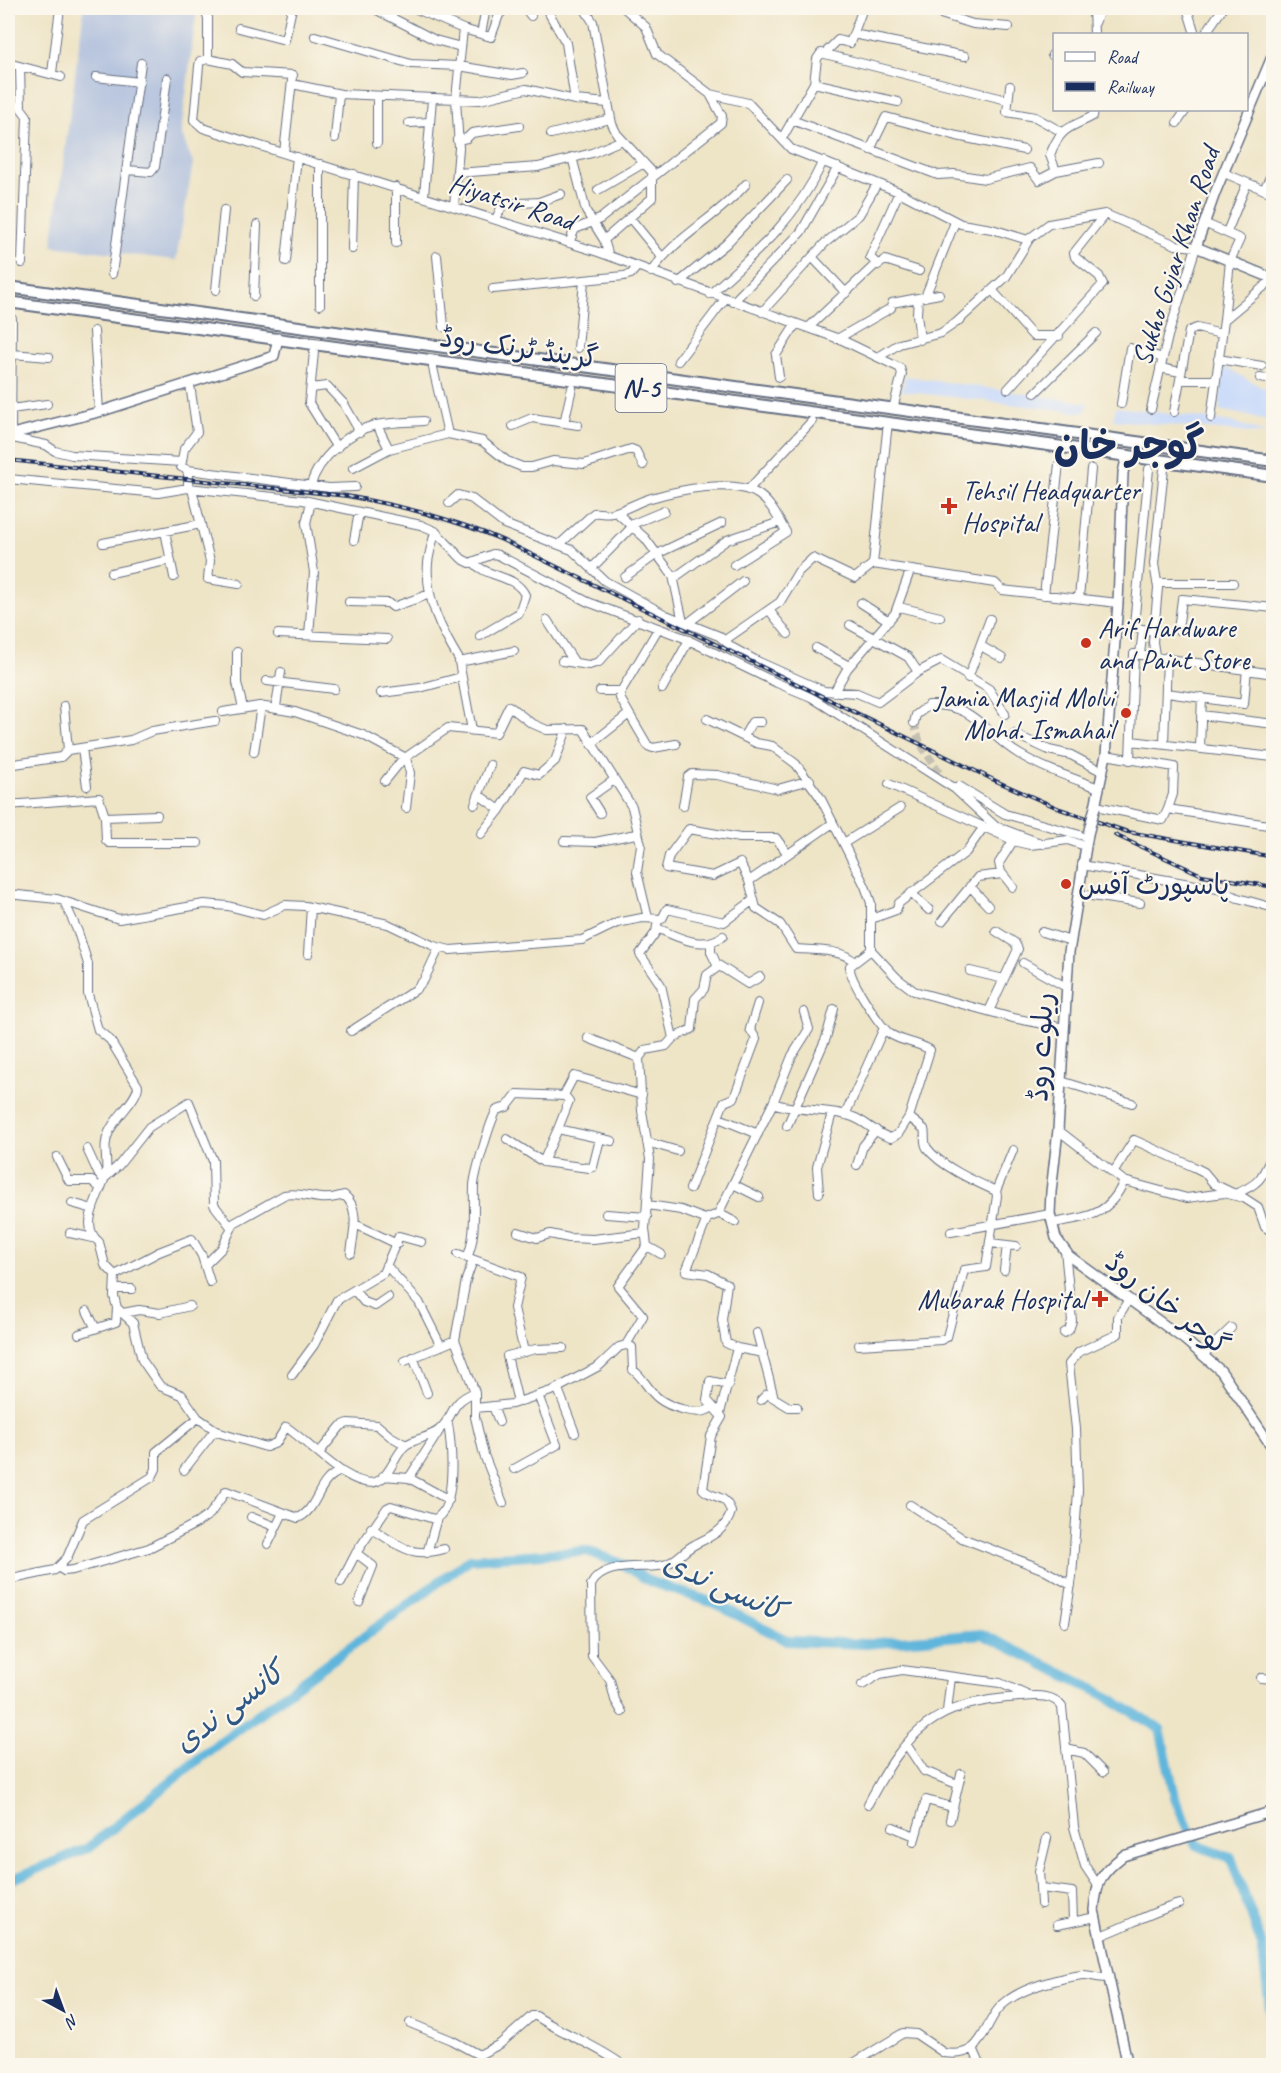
<svg xmlns="http://www.w3.org/2000/svg" width="1281" height="2073" viewBox="0 0 1281 2073" font-family="Caveat,'Playpen Sans Arabic',sans-serif">
  <style>
    .built { fill: #cbdbf9 }
    .industrial { fill: #b7c5de }
    .lines { fill: none; stroke-linecap: round; stroke-linejoin: round }
    .river { stroke: #5eb5db; stroke-width: 10 }
    .minor-tunnel { stroke: #c4c0b1; stroke-width: 8; stroke-dasharray: 8 4; stroke-linecap: butt }
    .minor-casing { stroke: #656e82; stroke-width: 10 }
    .major-casing { stroke: #656e82; stroke-width: 12 }
    .highway-casing { stroke: #656e82; stroke-width: 14 }
    .minor { stroke: #fff; stroke-width: 8 }
    .major { stroke: #fff; stroke-width: 9 }
    .highway { stroke: #fff; stroke-width: 10 }
    .rail-casing { stroke: #1b2f5e; stroke-width: 4 }
    .rail { stroke: #fbf7ec; stroke-width: 1.5; stroke-dasharray: 4.5; stroke-linecap: butt }
    .major-bridge-casing { stroke: #656e82; stroke-width: 12; stroke-linecap: butt }
    .major-bridge { stroke: #fff; stroke-width: 9 }
    .poi-dot { fill: #c8321e; stroke: #fbf7ec; stroke-width: 2 }
    .labels { text-anchor: middle; stroke-width: 4.5; stroke-linejoin: round; paint-order: stroke }
    .shield { fill: #fbf7ec; stroke: #5e6b89; stroke-width: 1.5 }
    .shield-label { font-size: 27px; font-weight: bold; fill: #1b2f5e }
    .street-label { font-size: 28px; fill: #1b2f5e; stroke: #fbf7ec }
    .poi-label { font-size: 28px; fill: #1b2f5e; stroke: #fbf7ec; text-anchor: start }
    .water-label { font-size: 30px; font-style: italic; fill: #2f5784; stroke: #fbf7ec }
    .town-label { font-size: 40px; font-weight: bold; fill: #1b2f5e; stroke: #fbf7ec }
  </style>
  <rect width="100%" height="100%" fill="#fbf7ec"/>
  <filter id="ink" filterUnits="userSpaceOnUse"><feTurbulence type="fractalNoise" baseFrequency=".0167" numOctaves="2"/><feDisplacementMap in="SourceGraphic" scale="12" xChannelSelector="R" yChannelSelector="G"/><feConvolveMatrix kernelMatrix="1 2 1 2 8 2 1 2 1" color-interpolation-filters="sRGB"/></filter>
  <filter id="wash" filterUnits="userSpaceOnUse"><feTurbulence type="fractalNoise" baseFrequency=".008" numOctaves="4" result="noise"/><feDisplacementMap in="SourceGraphic" scale="24" xChannelSelector="R" yChannelSelector="G"/><feGaussianBlur stdDeviation="1.35" result="paint"/><feColorMatrix in="noise" values="0 0 0 0 0 0 0 0 0 0 0 0 0 0 0 0 0 1.4 0 .05"/><feComposite in="paint" operator="in"/></filter>
  <g filter="url(#wash)">
    <rect width="100%" height="100%" fill="#eee4c6"/>
    <!-- built -->
    <path class="built" d="M1224 366 1261 387 1273 389V421L1219 410Z
      M905 376 1088 403 1085 413 902 391Z
      M1116 407 1232 422 1272 435 1113 420Z"/>
    <!-- industrial -->
    <path class="industrial" d="M84 8H197L181 133 193 163 176 260 52 246Z"/>
    <g class="lines">
      <!-- river -->
      <path class="river" d="M8 1881 88 1848 212 1748 470 1559 587 1551 622 1564 651 1582 714 1603 788 1641 866 1644 982 1634 1099 1692 1160 1729 1176 1801 1196 1845 1231 1858 1262 1945 1274 2040"/>
    </g>
  </g>
  <g filter="url(#ink)">
    <g class="lines">
      <!-- minor-tunnel -->
      <path class="minor-tunnel" d="M914 723 920 743 940 774"/>
      <!-- minor casing -->
      <g class="minor-casing">
        <path id="minor" d="M53 8H54
          M181 8 206 9
          M205 8 208 18V59L200 61 199 66 194 120 203 128 598 252 842 340 900 368 902 374 893 409
          M373 8 435 40 461 47
          M414 8 463 29 491 37 499 15 506 8
          M525 8 531 16
          M546 8 566 43 575 100
          M584 8 593 22 612 124 617 134 654 174
          M624 8 646 27 657 54 710 94 748 103 791 149 899 192 961 224 992 229 1028 240
          M921 8 973 24 1009 27
          M1093 8 1094 34
          M1163 8H1171
          M1187 8 1195 34
          M445 21 451 8
          M1095 23 1101 8
          M239 28 285 40 292 8
          M481 34 486 8
          M853 34 965 56
          M1205 34 1223 8
          M315 36 411 64 459 66 512 75 523 73
          M825 53 838 40 850 43 863 8
          M1052 55H1054
          M208 59 232 64 242 72 293 75
          M8 63 61 77
          M20 67 21 108 27 116 22 263
          M52 73 60 8
          M1264 76 1274 80
          M96 77 139 82
          M814 83 898 102
          M292 84 341 94 480 100 526 89 575 100 608 103
          M1010 86 1007 112 1035 117 1062 132
          M377 97V143
          M456 99 463 29
          M792 120 938 175 954 174 985 179 1030 168 1039 180 1056 171 1099 163
          M409 123 430 122
          M1177 123 1186 110
          M551 134 610 119
          M780 137 784 135 814 83 817 59 821 53 1007 100
          M335 138 339 94
          M457 140 467 138 472 133 519 126
          M870 150 886 117 957 136 1024 150
          M284 153 292 80
          M572 157 586 211 604 240
          M320 164V305
          M127 170 151 172 155 167 167 78
          M1056 171 1050 155C1061 126 1069 129 1093 116L1094 110
          M457 173 538 167 592 153 622 140
          M1224 173 1274 194
          M598 190 644 163
          M1264 190 1274 168
          M899 192 870 257 878 265 885 260 919 271
          M424 196 432 99
          M454 206 459 148 456 99
          M630 218 661 256
          M496 219 503 204 539 202 561 194
          M1204 223 1240 239 1230 261 1224 320
          M1227 232 1247 183
          M396 243V187
          M569 243 575 229 600 219 721 123 722 116 710 94
          M352 249 354 174
          M437 256 444 327
          M609 256 604 240 652 198V176
          M813 258 846 293
          M286 261 297 157
          M651 272C675 237 718 217 746 184
          M112 274 141 63
          M678 283 726 244 787 180
          M493 289 624 276 631 274 637 267
          M216 290 224 210
          M992 290 1033 336H1059
          M710 294C755 254 798 217 823 161
          M254 296 257 225
          M925 297 955 222
          M918 298 917 314 920 340
          M733 302 801 232 838 167
          M762 312 824 244 859 215 877 184
          M808 328 876 264
          M94 331 99 412
          M837 339 891 308 892 303 939 294
          M578 348 584 281
          M314 352 309 403 337 448
          M12 354 49 357
          M880 356 899 344 941 333 957 322 1006 277 1030 238 1049 224 1105 214 1176 245 1196 247 1168 336 1151 409
          M1218 359 1262 366
          M678 361 725 299
          M433 368 448 434
          M1160 368 1181 372
          M779 377 776 355 796 324
          M1260 378 1274 380
          M1180 380H1215
          M311 388 327 386 344 404 360 432
          M1008 389 1103 284 1099 276 1075 257 1074 253 1105 214
          M1035 393 1096 333
          M1121 404 1130 348 1163 358
          M11 409 47 404
          M1174 412 1189 331 1197 328 1221 334
          M1211 418 1224 320 1273 279
          M888 422 873 564 995 583 1002 590 1118 603
          M564 423 572 388
          M377 425 389 449
          M513 426 532 418 578 425
          M11 435 12 319
          M8 437 46 445 55 451 72 455 181 462
          M353 468 389 449 448 434 482 441 507 461 522 467H532L553 461 584 464 631 449 636 451 643 465
          M1149 469 1134 625 1136 628 1154 631
          M188 470 329 488 355 487
          M8 479 158 493 188 488V470L181 467 184 449 197 432 190 385
          M311 485C317 460 350 430 376 425 391 422 408 422 423 421
          M188 488 303 500 421 525 435 531 462 559 470 563 493 554 498 555 588 602 682 637 777 683 811 697 955 789 995 826 1043 844
          M192 489 210 561 208 579 239 584
          M748 490 812 421
          M449 503 458 495 472 499 504 524 572 550 605 581 666 615 719 636 733 648 757 661 824 691 857 693 878 702 918 672 941 660 989 689 1005 714
          M616 512 645 538 673 576 683 622
          M630 525 664 511
          M165 531 174 577
          M435 531C433 542 429 552 428 563 425 599 442 632 460 661
          M354 540 359 512
          M103 543 201 524
          M560 544 594 513C601 512 606 515 612 513 626 510 637 502 651 498 678 490 734 478 759 495 772 504 778 519 786 532L734 565
          M8 549V608
          M474 563C487 578 515 574 525 595L519 613 480 636
          M592 568 632 527
          M111 573 170 560
          M625 577 657 554 722 523
          M674 578 727 540 780 522
          M1157 583H1233
          M1044 595 1059 464
          M1079 598 1091 469
          M349 602 388 603 393 607 430 594
          M861 603 889 621
          M899 607 940 617
          M769 610 788 634
          M547 620 575 663
          M688 623 743 581
          M850 625 908 657 918 672
          M658 629 620 693V698L648 746 653 748 676 744
          M1178 630 1182 599 1274 608
          M278 634 387 639
          M309 635 314 572 306 523 311 502
          M725 640 780 602 798 572 813 558 855 578 873 564
          M981 646 1002 658
          M816 648 849 666
          M237 652V683L243 708
          M1140 654 1143 630
          M1155 655 1153 642 1158 588 1154 564 1164 469
          M562 661 589 665 599 662 638 619
          M968 678 990 619
          M267 681 334 689
          M662 689 689 640
          M600 691H621
          M834 692 847 669 895 613 910 571
          M381 693 420 688 461 677
          M1167 693 1244 704 1247 668
          M64 706 68 750
          M276 707 281 672
          M223 712 259 706 295 712 363 735 406 758 410 773 406 808
          M1201 715 1274 724
          M707 719 756 743 772 746 796 764 820 797 865 886 871 903V950L897 978 914 991 1013 1018 1064 1028
          M914 723 916 715 929 705C975 703 984 733 1019 754 1044 769 1072 778 1099 788
          M472 730 459 662 514 651
          M744 736 752 722H761
          M1002 741 1014 734 1049 750 1071 755 1103 772
          M1131 741 1273 757
          M591 744 629 714
          M1164 744 1167 657
          M1200 747 1202 697
          M82 748 87 786
          M254 752 261 706
          M1106 755 1174 767 1173 794 1168 809
          M1130 760 1134 654 1274 674
          M8 765 61 757 68 750 131 740 152 731 215 721
          M385 781 402 760 448 728 496 733 509 706 531 723 547 730 583 729 632 807 641 845 637 872 648 918
          M889 784 1017 842 1030 845 1068 840 1085 846
          M959 786 1005 814 1087 837
          M479 795 500 810
          M475 804 490 765
          M8 805 99 798 105 817 157 815
          M683 806 688 777 692 774 717 775 778 789 810 780
          M1096 806 1163 820 1168 809 1274 826
          M600 813 590 797 614 780
          M105 817 106 840 109 843H198
          M481 834 500 810 524 771 539 775 555 761 567 729
          M564 841 595 842 636 834
          M844 843 900 808
          M787 853 776 838H740L689 829 669 856 666 868 713 876 740 863 749 881 756 908 780 924 796 949C811 950 844 949 854 962
          M1082 865 1218 889 1238 898 1274 908
          M749 881 833 823
          M970 886 988 906
          M1013 887 1001 872 999 863 1013 841
          M911 893 929 910
          M8 894 57 899 119 919 204 904 228 906 263 915 285 905 305 906 388 924 434 946 450 950 582 940 617 923 642 918 662 919 667 909 724 922 752 901
          M1078 894 1140 903
          M64 901 78 932 88 964V994L98 1030 110 1040 138 1086C137 1100 116 1116 109 1132 102 1146 108 1159 106 1173 102 1193 77 1225 99 1242L105 1265 115 1275 114 1296 117 1308 133 1323 142 1360 160 1386 182 1395 198 1418 220 1433 266 1447 276 1443 286 1427C306 1439 353 1493 378 1481 390 1476 395 1454 406 1445 416 1438 429 1438 439 1430 457 1414 447 1404 475 1392
          M871 919 896 910 899 903 966 852 983 828
          M942 921 978 877 1002 874
          M657 928C677 937 703 951 723 936
          M1042 932 1071 941
          M871 950 850 966C848 978 880 1026 890 1034 902 1042 918 1042 930 1050L909 1117 924 1129C926 1135 923 1142 927 1148 940 1166 976 1182 996 1191
          M308 954 311 907
          M1023 963 1066 987
          M718 965 748 984 760 977
          M970 971 1004 979
          M989 1011 1018 949 1015 943 996 931
          M351 1031 415 990 424 980 439 948
          M588 1038 639 1058
          M673 1038 692 1029 695 999 704 989 707 975 718 967 711 952V943
          M1061 1081 1132 1103
          M564 1095 574 1076 642 1095
          M773 1103C796 1112 829 1108 853 1117 867 1122 877 1135 891 1138L898 1134 909 1117
          M845 1115 884 1028
          M719 1118 758 1134
          M787 1126 826 1038 834 1009
          M1058 1130 1124 1181 1187 1198 1224 1193 1244 1198 1258 1207 1265 1227 1274 1233
          M507 1139 543 1162 589 1168 593 1167 600 1139
          M647 1142 678 1151
          M87 1149 99 1175 104 1179
          M57 1157 69 1181H92L100 1188
          M543 1162 558 1129
          M857 1165 863 1146 876 1130
          M1113 1173 1134 1140 1194 1167 1204 1172 1214 1184 1235 1194C1262 1183 1262 1177 1274 1151
          M106 1177 119 1165 149 1127 189 1102 213 1161 214 1205 231 1227
          M733 1184 759 1197
          M690 1189 722 1107 724 1102 734 1098 756 1039 750 1029 758 1003
          M819 1193 817 1167 832 1113
          M72 1203 93 1209
          M648 1205 681 1210 705 1219 718 1214 773 1103 792 1056 809 1029 804 1012
          M718 1213 735 1222
          M606 1214 647 1217
          M707 1219 686 1271 708 1274 727 1284 722 1320 726 1343 737 1348 720 1413
          M1052 1223C1087 1217 1108 1217 1124 1181
          M355 1224 397 1244
          M518 1232 537 1238 550 1234 569 1238 593 1239 645 1233
          M951 1232 1050 1214
          M70 1233 93 1238
          M990 1243 1016 1246
          M647 1246 661 1254
          M458 1254 521 1277 514 1308 524 1352
          M467 1258C477 1235 473 1209 474 1185 475 1173 490 1121 497 1110L507 1107 517 1094 565 1096 569 1101 558 1129 612 1141
          M473 1260 466 1280 455 1340 475 1392V1417L484 1455 503 1503
          M206 1264 222 1248 234 1223 284 1195C308 1191 316 1204 344 1195 361 1208 353 1235 351 1253
          M386 1265 419 1302 441 1346
          M1004 1270 1007 1245
          M115 1275 159 1252 192 1239 202 1256 210 1282
          M115 1289H132
          M354 1290 364 1302 375 1306 388 1297
          M87 1311 95 1327
          M123 1313 139 1310 160 1313 190 1306
          M757 1333 774 1398 789 1407H797
          M1064 1333 1069 1330 1072 1321 1065 1250
          M79 1334 116 1322 117 1308
          M626 1345 632 1347 633 1370C643 1377 648 1390 658 1398 669 1407 702 1418 712 1407
          M859 1345 941 1340 947 1337 964 1270 986 1267 997 1196 996 1191 1013 1150
          M737 1348 763 1353
          M1203 1355 1231 1328
          M413 1357 427 1393
          M405 1361 455 1340
          M292 1375 314 1345 337 1300 383 1273 399 1236 421 1242
          M558 1389 575 1433
          M761 1400 767 1394 774 1398
          M518 1402 507 1356 536 1349 563 1348
          M493 1406 499 1422
          M476 1408 512 1404 554 1390 599 1366 619 1347 626 1345 643 1316 618 1286 647 1246 645 1229 650 1159 642 1111 639 1058 645 1050 666 1046 673 1038 661 985 640 954 656 932 658 919
          M319 1453 341 1426 348 1423 377 1425 390 1436 406 1445
          M514 1469 557 1445 538 1395
          M184 1470 215 1430
          M383 1476 409 1478 449 1500
          M409 1478 439 1431
          M910 1505 962 1538 1042 1569 1071 1585
          M251 1517 276 1527
          M371 1528C398 1545 411 1559 444 1549
          M268 1544 283 1513
          M356 1553 373 1566 359 1602
          M427 1553 437 1518
          M58 1567 64 1571 73 1570 149 1548 197 1523 210 1514 226 1491 298 1518C318 1510 317 1480 339 1472
          M8 1580 55 1570 67 1558 83 1520 152 1477 156 1469V1452L198 1418
          M341 1582 356 1553 387 1508 391 1506 434 1519C458 1511 452 1440 447 1420
          M1065 1623 1072 1577 1078 1491 1076 1429 1069 1364 1079 1352 1118 1334V1317L1129 1299
          M1261 1678 1274 1679
          M862 1685 880 1674 902 1670 1000 1683 1029 1696
          M947 1711 951 1677
          M622 1712 615 1700 610 1680 592 1656 591 1585C604 1560 642 1570 664 1565 676 1562 684 1550 694 1545 709 1537 726 1531 731 1512 725 1492 713 1500 703 1489L711 1436 722 1417 707 1400 710 1381 729 1385
          M906 1744 924 1771 957 1784
          M1066 1749 1084 1753 1103 1772
          M868 1804C907 1730 934 1702 1020 1697 1034 1696 1053 1693 1062 1707L1074 1827 1085 1866 1097 1884
          M950 1820 961 1774
          M893 1827 915 1836
          M914 1842 926 1800 952 1807
          M1041 1888 1072 1892 1073 1921
          M1041 1904 1039 1871 1047 1838
          M1057 1925 1096 1917
          M1100 1936C1127 1926 1151 1912 1179 1904
          M410 2023 451 2040 479 2055 500 2044 532 2016H536C565 2035 597 2045 624 2066
          M973 2048 981 2066
          M849 2066 903 2033 916 2034 944 2053C988 2060 981 2019 1007 2001 1025 1987 1059 1978 1082 1975 1092 1974 1098 1980 1109 1977"/>
      </g>
      <!-- major casing -->
      <g class="major-casing">
        <path id="major" d="M1274 52 1215 193 1196 247 1274 279
          M8 435 99 412 274 356 278 338
          M1095 807 1106 755 1118 603 1123 473 1127 455
          M1088 834 1069 952 1058 1130 1051 1192 1050 1214 1056 1238 1069 1256 1185 1340 1221 1371 1274 1450
          M1128 2066 1094 1910C1097 1881 1100 1874 1123 1856L1274 1811"/>
      </g>
      <!-- highway casing -->
      <g class="highway-casing">
        <path id="highway" d="M8 287 1274 461
          M8 302 1274 476"/>
      </g>
      <!-- minor -->
      <use href="#minor" class="minor"/>
      <!-- major -->
      <use href="#major" class="major"/>
      <!-- highway -->
      <use href="#highway" class="highway"/>
      <!-- rail casing -->
      <g class="rail-casing">
        <path id="rail" d="M8 460 347 496C401 506 451 518 502 540L996 781 1060 809 1128 832 1274 857
          M1115 835 1202 875 1274 887"/>
      </g>
      <!-- rail -->
      <use href="#rail" class="rail"/>
      <!-- major-bridge casing -->
      <g class="major-bridge-casing">
        <path id="major-bridge" d="M1088 834 1095 807"/>
      </g>
      <!-- major-bridge -->
      <use href="#major-bridge" class="major-bridge"/>
    </g>
  </g>
  <!-- markers -->
  <g class="poi-dot">
    <path d="M946 497h6v6h6v6h-6v6h-6v-6h-6v-6h6z"/>
    <circle cx="1086" cy="643" r="6"/>
    <circle cx="1126" cy="713" r="6"/>
    <circle cx="1066" cy="884" r="6"/>
    <path d="M1097 1290h6v6h6v6h-6v6h-6v-6h-6v-6h6z"/>
  </g>
  <g class="labels">
    <!-- shield labels -->
    <rect class="shield" x="615.5" y="364" width="51" height="48" rx="4.5"/>
    <g class="shield-label">
      <text x="641" y="397">N-5</text>
    </g>
    <!-- street labels -->
    <g class="street-label">
      <text transform="translate(512 201) rotate(18)" y="10">Hiyatsir Road</text>
      <text transform="translate(1175 256) rotate(-72)" y="10">Sukho Gujar Khan Road</text>
      <text transform="translate(519 347) rotate(8)" y="10">گرینڈ ٹرنک روڈ</text>
      <text transform="translate(1040 1047) rotate(-87)" y="10">ریلوے روڈ</text>
      <text transform="translate(1168 1303) rotate(38)" y="10">گوجر خان روڈ</text>
    </g>
    <!-- poi labels -->
    <g class="poi-label">
      <text x="962" y="500">Tehsil Headquarter<tspan x="962" dy="32">Hospital</tspan></text>
      <text x="1098" y="637">Arif Hardware<tspan x="1098" dy="32">and Paint Store</tspan></text>
      <text x="1114" y="707" text-anchor="end">Jamia Masjid Molvi<tspan x="1114" dy="32">Mohd. Ismahail</tspan></text>
      <text x="1078" y="894">پاسپورٹ آفس</text>
      <text x="1086" y="1309" text-anchor="end">Mubarak Hospital</text>
    </g>
    <!-- water labels -->
    <g class="water-label">
      <text transform="translate(724 1586) rotate(24)" y="10">کانسی ندی</text>
      <text transform="translate(229 1707) rotate(-37)" y="10">کانسی ندی</text>
    </g>
    <!-- town labels -->
    <g class="town-label">
      <text x="1129" y="459">گوجر خان</text>
    </g>
  </g>
  <!-- margin -->
  <rect width="1281" height="2073" fill="none" stroke="#fbf7ec" stroke-width="30"/>
  <!-- legend -->
  <rect x="1053" y="33" width="195" height="78" fill="#fbf7ec" stroke="#a1a7b3" stroke-width="1.5"/>
  <rect x="1065" y="52" width="30" height="9" fill="#ffffff" stroke="#a1a7b3" stroke-width="1.5"/>
  <text x="1107" y="63" font-size="18" fill="#1b2f5e">Road</text>
  <rect x="1065" y="82" width="30" height="9" fill="#1b2f5e" stroke="#a1a7b3" stroke-width="1.5"/>
  <text x="1107" y="93" font-size="18" fill="#1b2f5e">Railway</text>
  <!-- north arrow -->
  <g transform="translate(63 2010) rotate(139)" stroke="#fbf7ec" stroke-width="4.5" paint-order="stroke">
  <path d="M0-4.5L10 22L0 15L-10 22Z" fill="#1b2f5e"/>
  <text y="-9" font-size="16" font-weight="bold" text-anchor="middle" fill="#1b2f5e">N</text>
  </g>
</svg>
